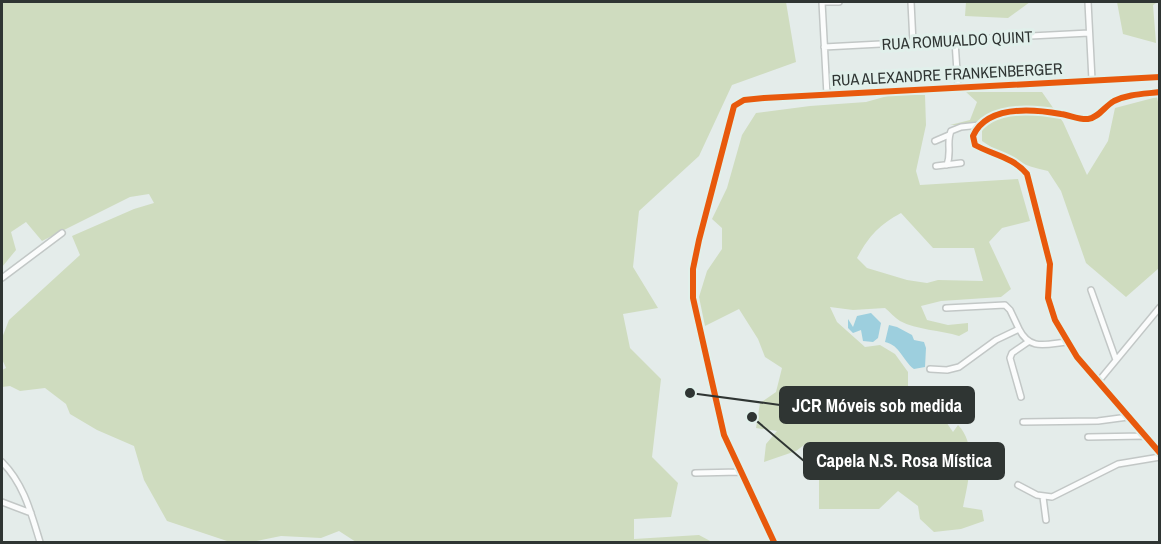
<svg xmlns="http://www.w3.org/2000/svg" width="1161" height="544" viewBox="0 0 1161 544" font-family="'Archivo Narrow',sans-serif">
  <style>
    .green { fill: #cfdcbf; fill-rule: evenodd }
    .water { fill: #9dcfde }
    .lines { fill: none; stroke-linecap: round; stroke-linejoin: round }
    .minor-casing { stroke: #c2c7c6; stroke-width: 8 }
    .minor { stroke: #fbfcfc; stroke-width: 5 }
    .cycleway-casing { stroke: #e1f0eb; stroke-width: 10 }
    .cycleway { stroke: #e8590c; stroke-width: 6 }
    .labels { text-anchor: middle; stroke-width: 6; stroke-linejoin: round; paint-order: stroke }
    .street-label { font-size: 16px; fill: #2f3533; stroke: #e1f0eb }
    .leader { fill: none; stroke: #2f3533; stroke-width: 2 }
    .callout-dot { fill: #2f3533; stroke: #e1f0eb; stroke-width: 2 }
    .callout { fill: #2f3533; stroke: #2f3533; stroke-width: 2 }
    .callout-label { font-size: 18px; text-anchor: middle; font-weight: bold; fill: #fff }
  </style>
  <rect width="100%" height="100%" fill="#e4ecea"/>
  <!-- green -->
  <path class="green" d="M2 2H786L796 62 732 85 699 156 639 211 633 267 658 308 623 314 630 348 661 379 652 457 678 483 671 517 634 519V539L699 535 712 542H356L339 531 321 538 281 536 251 542H230L167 521 144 480 134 446 97 430 70 414 66 404 45 388 20 391 10 386 2 387V370L6 368 2 359V338L9 320 80 255 72 236 134 209 154 203 149 194 130 197 42 241 26 222 11 232 16 250 2 267Z
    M966 2H1030L1008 18 965 16Z
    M1117 2H1158L1153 5 1156 43 1123 34Z
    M966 92H1042L1063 122 1087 175 1108 141 1115 108 1157 97 1160 112 1159 268 1126 297 1086 263 1061 191 1048 171C1023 166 1004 156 982 141V125H950L970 120 977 102Z
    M891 95H925L926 125 916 171 920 185 1018 179 1030 221 1002 228 989 242 1011 289 1001 297 941 301 921 306 927 320 948 325 968 323V331L959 336C941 330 916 330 900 321 895 318 890 312 885 308L853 310 830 307 837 322 865 347 880 345 895 354 908 372V393L916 413H940L953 432 958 425C978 445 968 482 963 507L982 510 984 521 961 529 934 532 920 519 918 506 898 491 879 509H819V454L808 442 796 451 764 462 766 444 777 431 756 428 760 403 776 392 782 368 765 357 758 339 739 309 705 326 699 297 707 271 722 249V228L712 219 727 188 742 135 756 113 810 106 866 102ZM901 213 933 248H974L983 281 938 280 927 283 907 280 867 268 857 258C869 236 879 225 901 213Z"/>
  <!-- water -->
  <path class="water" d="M871 313 881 323 878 338 873 342 863 341 861 330 853 333 848 328V319L853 327 857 316Z
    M889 325 897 327 912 335 914 340 924 342 926 348 925 367 914 369C903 361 900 345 885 342Z"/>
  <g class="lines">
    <!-- minor casing -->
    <g class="minor-casing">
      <path id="minor" d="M822 2 827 95
        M822 2H839
        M911 2 913 43
        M1088 2 1092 80
        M955 41 958 87
        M824 47 1089 33
        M1160 92C1144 94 1128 94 1114 101 1105 106 1098 118 1088 119 1080 120 1069 115 1061 114 1033 109 987 105 973 136L975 145C993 155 1013 157 1027 174L1050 264 1048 298 1055 320 1077 357 1160 453
        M935 141 949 135
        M947 165C952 151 946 143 951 131L961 127 980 125
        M936 166 961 163
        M2 278 62 233
        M1091 290 1116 360
        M946 308 1005 305 1010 310 1019 329
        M930 369 947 370 959 367 996 340 1019 329C1030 351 1046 344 1067 342
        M1098 382 1160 307
        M1021 397 1010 358 1012 353 1028 342
        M1023 422 1098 421 1128 417
        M1088 437 1144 436
        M2 462C24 484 31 513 40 542
        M695 473 740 472
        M1018 485 1037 495 1052 497 1118 464 1160 457
        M1043 497 1046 520
        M2 502 31 513
        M774 542 724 435 693 298V269L699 240 734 106 744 100 764 98 1160 77"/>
    </g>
    <!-- minor -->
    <use href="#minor" class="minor"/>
    <!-- cycleway casing -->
    <g class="cycleway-casing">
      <path id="cycleway" d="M1160 92C1144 94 1128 94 1114 101 1105 106 1098 118 1088 119 1080 120 1069 115 1061 114 1033 109 987 105 973 136L975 145C993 155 1013 157 1027 174L1050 264 1048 298 1055 320 1077 357 1160 453
        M774 542 724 435 693 298V269L699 240 734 106 744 100 764 98 1160 77"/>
    </g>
    <!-- cycleway -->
    <use href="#cycleway" class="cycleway"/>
  </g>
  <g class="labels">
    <!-- street labels -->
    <g class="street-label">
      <text transform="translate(957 40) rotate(-3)" y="6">RUA ROMUALDO QUINT</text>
      <text transform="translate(947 74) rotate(-3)" y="6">RUA ALEXANDRE FRANKENBERGER</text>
    </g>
  </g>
  <!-- callouts -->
  <path class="leader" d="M690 393L780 405M752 417L804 461"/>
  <g class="callout-dot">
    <circle cx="690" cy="393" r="6"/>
    <circle cx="752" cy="417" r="6"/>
  </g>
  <g class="callout">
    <rect x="780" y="387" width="194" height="36" rx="6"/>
    <rect x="804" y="443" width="200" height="36" rx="6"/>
  </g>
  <g class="callout-label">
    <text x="877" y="412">JCR Móveis sob medida</text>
    <text x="904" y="467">Capela N.S. Rosa Mística</text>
  </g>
  <!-- border -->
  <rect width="1161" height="544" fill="none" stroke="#2f3533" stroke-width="6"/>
</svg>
